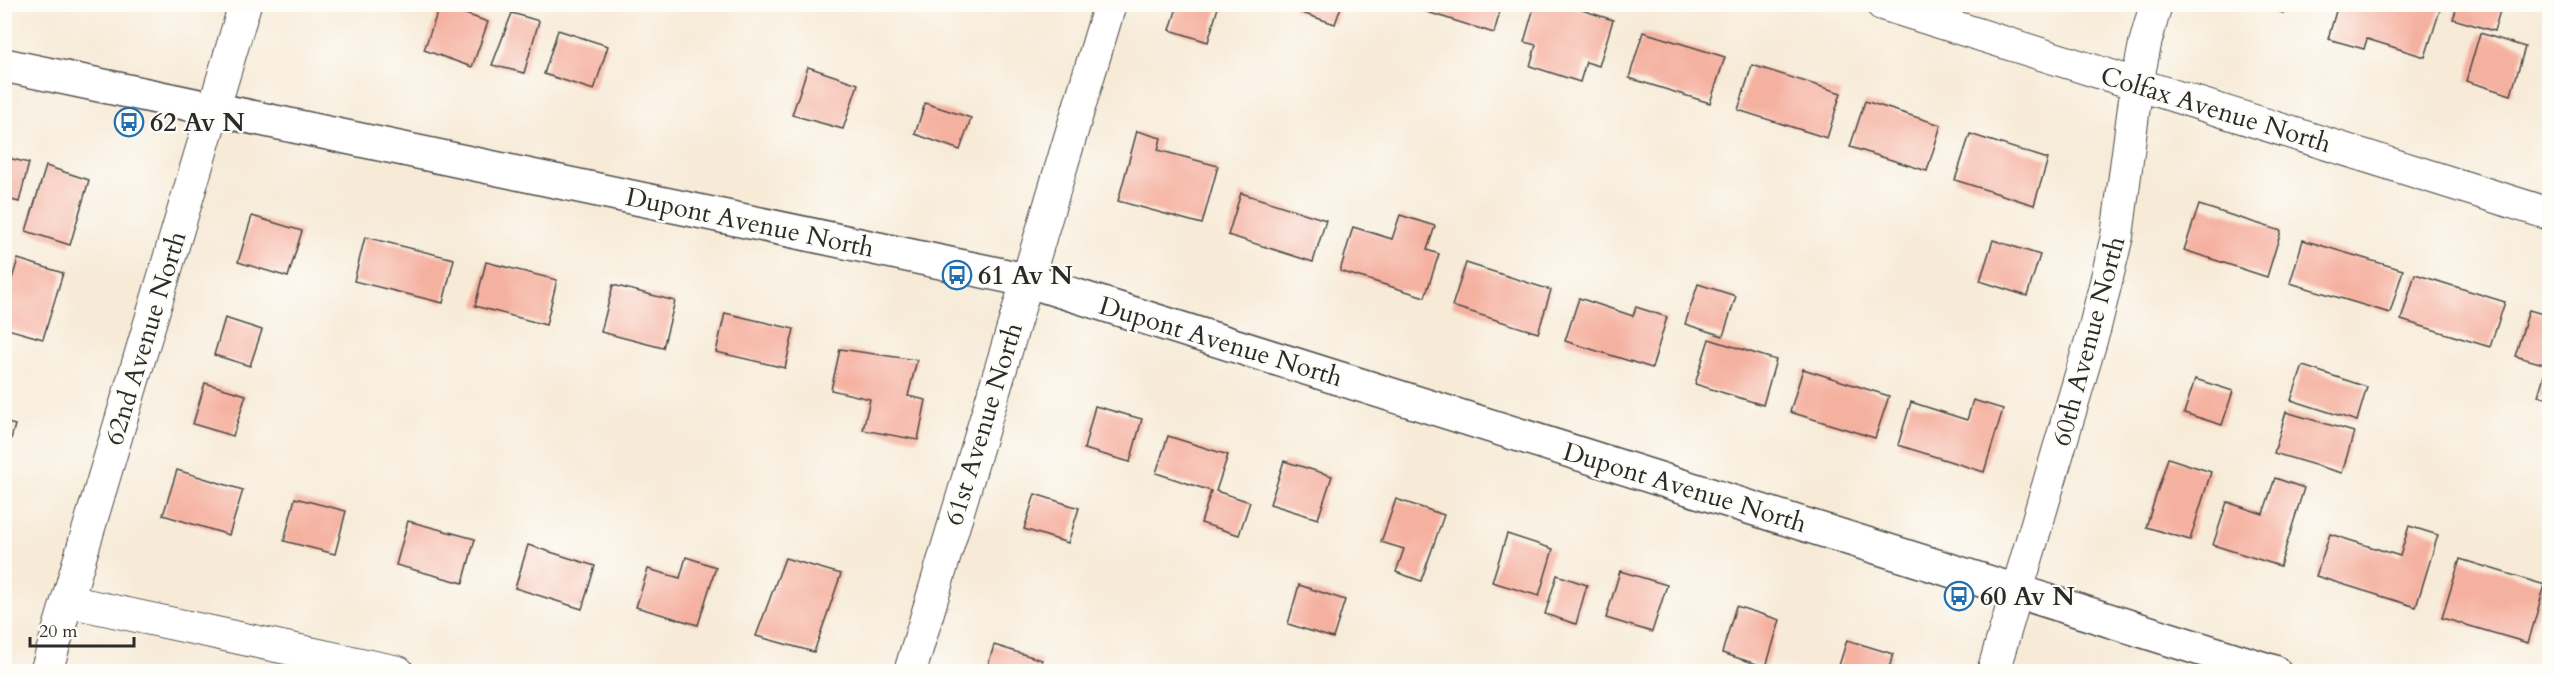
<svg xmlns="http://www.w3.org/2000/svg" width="2554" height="676" viewBox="0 0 2554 676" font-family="Cardo,serif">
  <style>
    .building { fill: #f5b1a0 }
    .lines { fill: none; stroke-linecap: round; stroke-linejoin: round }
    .minor-casing { stroke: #4a4845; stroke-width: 34 }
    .tertiary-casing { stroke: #4a4845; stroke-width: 36 }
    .minor { stroke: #fff; stroke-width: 32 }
    .tertiary { stroke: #fff; stroke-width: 33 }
    .labels { text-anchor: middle; stroke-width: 4.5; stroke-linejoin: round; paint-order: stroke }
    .street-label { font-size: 26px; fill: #2b2b2b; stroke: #fdfcf7 }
    .poi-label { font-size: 26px; font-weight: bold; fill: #2b2b2b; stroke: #fdfcf7; text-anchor: start }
  </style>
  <rect width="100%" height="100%" fill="#fdfcf7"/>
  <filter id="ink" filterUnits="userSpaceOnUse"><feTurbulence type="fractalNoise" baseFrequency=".0167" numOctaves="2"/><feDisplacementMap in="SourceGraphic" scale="12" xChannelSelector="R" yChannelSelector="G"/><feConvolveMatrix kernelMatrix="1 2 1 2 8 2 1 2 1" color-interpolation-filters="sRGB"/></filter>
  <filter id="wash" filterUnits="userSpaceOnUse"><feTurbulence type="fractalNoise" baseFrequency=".008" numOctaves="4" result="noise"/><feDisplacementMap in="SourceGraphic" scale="24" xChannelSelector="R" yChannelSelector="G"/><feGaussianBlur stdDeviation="1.35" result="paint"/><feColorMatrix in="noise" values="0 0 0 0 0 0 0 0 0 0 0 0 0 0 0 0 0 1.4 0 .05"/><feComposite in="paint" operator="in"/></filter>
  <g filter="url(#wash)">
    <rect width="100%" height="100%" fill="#f7ebd8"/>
    <g id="blocks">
      <!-- building -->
      <path class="building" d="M1178 4H1219L1208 42 1170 30Z
        M1295 4H1342L1335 24 1293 10Z
        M1412 4H1502L1494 33 1411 7Z
        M1535 4H1563L1613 20 1599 66 1586 62 1580 82 1530 66 1536 45 1524 42Z
        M2257 4H2286L2283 13Z
        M2338 4H2421L2440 10 2425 57 2367 39 2364 49 2328 39Z
        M2458 4H2502L2494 31 2453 19Z
        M440 5 488 22 472 67 424 50Z
        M512 13 539 21 524 73 492 65Z
        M558 30 608 46 594 90 544 74Z
        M1643 32 1725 57 1710 103 1629 78Z
        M2480 33 2525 47 2511 95 2466 81Z
        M1752 65 1841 93 1827 138 1738 110Z
        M808 67 858 84 843 129 792 115Z
        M1865 101 1941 125 1927 171 1850 147Z
        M925 103 971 118 960 150 915 134Z
        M1137 131 1161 138 1158 150 1218 166 1202 224 1118 201Z
        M1970 134 2048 159 2034 205 1955 180Z
        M4 157 29 163 19 202 4 198Z
        M46 166 89 180 70 245 26 231Z
        M1241 193 1326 220 1313 262 1228 235Z
        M2199 205 2281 231 2267 277 2184 250Z
        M1400 215 1435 226 1427 250 1439 254 1425 297 1340 271 1353 227 1392 239Z
        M252 216 302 231 288 277 238 262Z
        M365 237 454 259 443 303 354 281Z
        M1993 240 2040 255 2027 296 1980 281Z
        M2303 240 2403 270 2390 313 2290 283Z
        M18 259 63 273 43 339 4 328V305Z
        M486 262 557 280 546 325 475 306Z
        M1466 263 1551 290 1538 333 1452 306Z
        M2415 274 2505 302 2490 347 2401 320Z
        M1698 284 1736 296 1723 336 1685 324Z
        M613 285 675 301 663 348 601 332Z
        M1579 298 1633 316 1636 307 1667 317 1652 368 1565 341Z
        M2529 310 2550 316V399L2538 396 2547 365 2515 356Z
        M725 313 794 329 785 368 716 352Z
        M225 318 262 330 250 366 214 355Z
        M1709 339 1776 360 1763 405 1695 384Z
        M840 349 917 360 908 396 926 400 918 440 863 430 870 399 831 390Z
        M2303 366 2367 387 2357 421 2291 400Z
        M1803 369 1889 396 1875 438 1790 412Z
        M2195 379 2233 391 2222 425 2184 413Z
        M205 383 246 395 233 436 193 424Z
        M1973 400 2003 409 1984 472 1898 445 1911 402 1967 420Z
        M1095 406 1142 419 1130 462 1084 449Z
        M2286 412 2354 432 2342 473 2274 453Z
        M4 422 15 425 5 460H4Z
        M1168 436 1228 455 1216 491 1250 502 1239 535 1201 523 1211 491 1156 473Z
        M2168 458 2211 472 2190 540 2146 527Z
        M1284 461 1332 476 1318 519 1270 504Z
        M177 470 243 490 229 535 163 515Z
        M2275 478 2304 488 2280 566 2213 545 2227 502 2263 514Z
        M1035 494 1079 508 1068 543 1024 529Z
        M295 498 346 511 335 554 284 541Z
        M1396 499 1444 515 1421 581 1396 572 1404 549 1381 542Z
        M408 521 475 539 463 583 396 565Z
        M2409 526 2438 535 2416 607 2316 576 2330 534 2400 556Z
        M1507 534 1553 549 1539 596 1492 582Z
        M528 545 595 566 582 609 515 588Z
        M686 557 716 567 698 625 636 607 648 569 680 578Z
        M785 558 841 574 814 652 756 636Z
        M2460 559 2545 585 2528 643 2442 618Z
        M1620 571 1667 585 1652 632 1606 618Z
        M1557 575 1587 585 1576 624 1545 614Z
        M1299 585 1345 600 1333 638 1288 624Z
        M1736 606 1780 620 1766 667 1722 653Z
        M1847 640 1893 654 1888 672H1837Z
        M994 645 1042 660 1039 672H986Z"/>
    </g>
  </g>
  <g filter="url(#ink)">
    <use href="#blocks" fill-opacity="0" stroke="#4a4845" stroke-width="1.5"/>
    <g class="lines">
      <!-- minor casing -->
      <g class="minor-casing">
        <path id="minor" d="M1882 4 2550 214
          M67 601 398 672
          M46 672 245 4
          M910 672 1110 4
          M1993 672 2095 327 2117 236 2137 84 2145 44 2156 4"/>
      </g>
      <!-- tertiary casing -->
      <g class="tertiary-casing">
        <path id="tertiary" d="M4 65 1026 280 2274 672"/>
      </g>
      <!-- minor -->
      <use href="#minor" class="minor"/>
      <!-- tertiary -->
      <use href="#tertiary" class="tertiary"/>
    </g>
  </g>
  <!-- icons -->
  <defs>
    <g id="bus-ring" transform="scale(1.5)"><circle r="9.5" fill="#fdfcf7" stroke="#1f6fb2" stroke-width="1.5"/><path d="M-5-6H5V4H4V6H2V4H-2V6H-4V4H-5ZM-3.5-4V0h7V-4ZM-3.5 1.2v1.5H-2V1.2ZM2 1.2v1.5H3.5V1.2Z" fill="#1f6fb2"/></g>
  </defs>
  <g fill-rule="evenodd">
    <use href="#bus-ring" x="129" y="122"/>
    <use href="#bus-ring" x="957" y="275"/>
    <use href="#bus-ring" x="1959" y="596"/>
  </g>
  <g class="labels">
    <!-- street labels -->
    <g class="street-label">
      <text transform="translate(2216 109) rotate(17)" y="9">Colfax Avenue North</text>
      <text transform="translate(750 222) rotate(12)" y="9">Dupont Avenue North</text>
      <text transform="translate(145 338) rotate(-73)" y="9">62nd Avenue North</text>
      <text transform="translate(1221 341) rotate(17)" y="9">Dupont Avenue North</text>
      <text transform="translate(2088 341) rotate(-75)" y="9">60th Avenue North</text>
      <text transform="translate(983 424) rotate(-73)" y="9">61st Avenue North</text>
      <text transform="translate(1685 487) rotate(17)" y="9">Dupont Avenue North</text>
    </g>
    <!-- poi labels -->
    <g class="poi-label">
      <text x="150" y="131">62 Av N</text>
      <text x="978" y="284">61 Av N</text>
      <text x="1980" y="605">60 Av N</text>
    </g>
  </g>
  <!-- margin -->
  <rect width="2554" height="676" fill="none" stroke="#fdfcf7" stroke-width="24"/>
  <!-- scale -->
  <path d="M30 637v9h104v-9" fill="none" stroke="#2b2b2b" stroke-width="3"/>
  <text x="39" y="637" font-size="18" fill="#2b2b2b" stroke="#fdfcf7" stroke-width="4.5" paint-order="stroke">20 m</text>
</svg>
